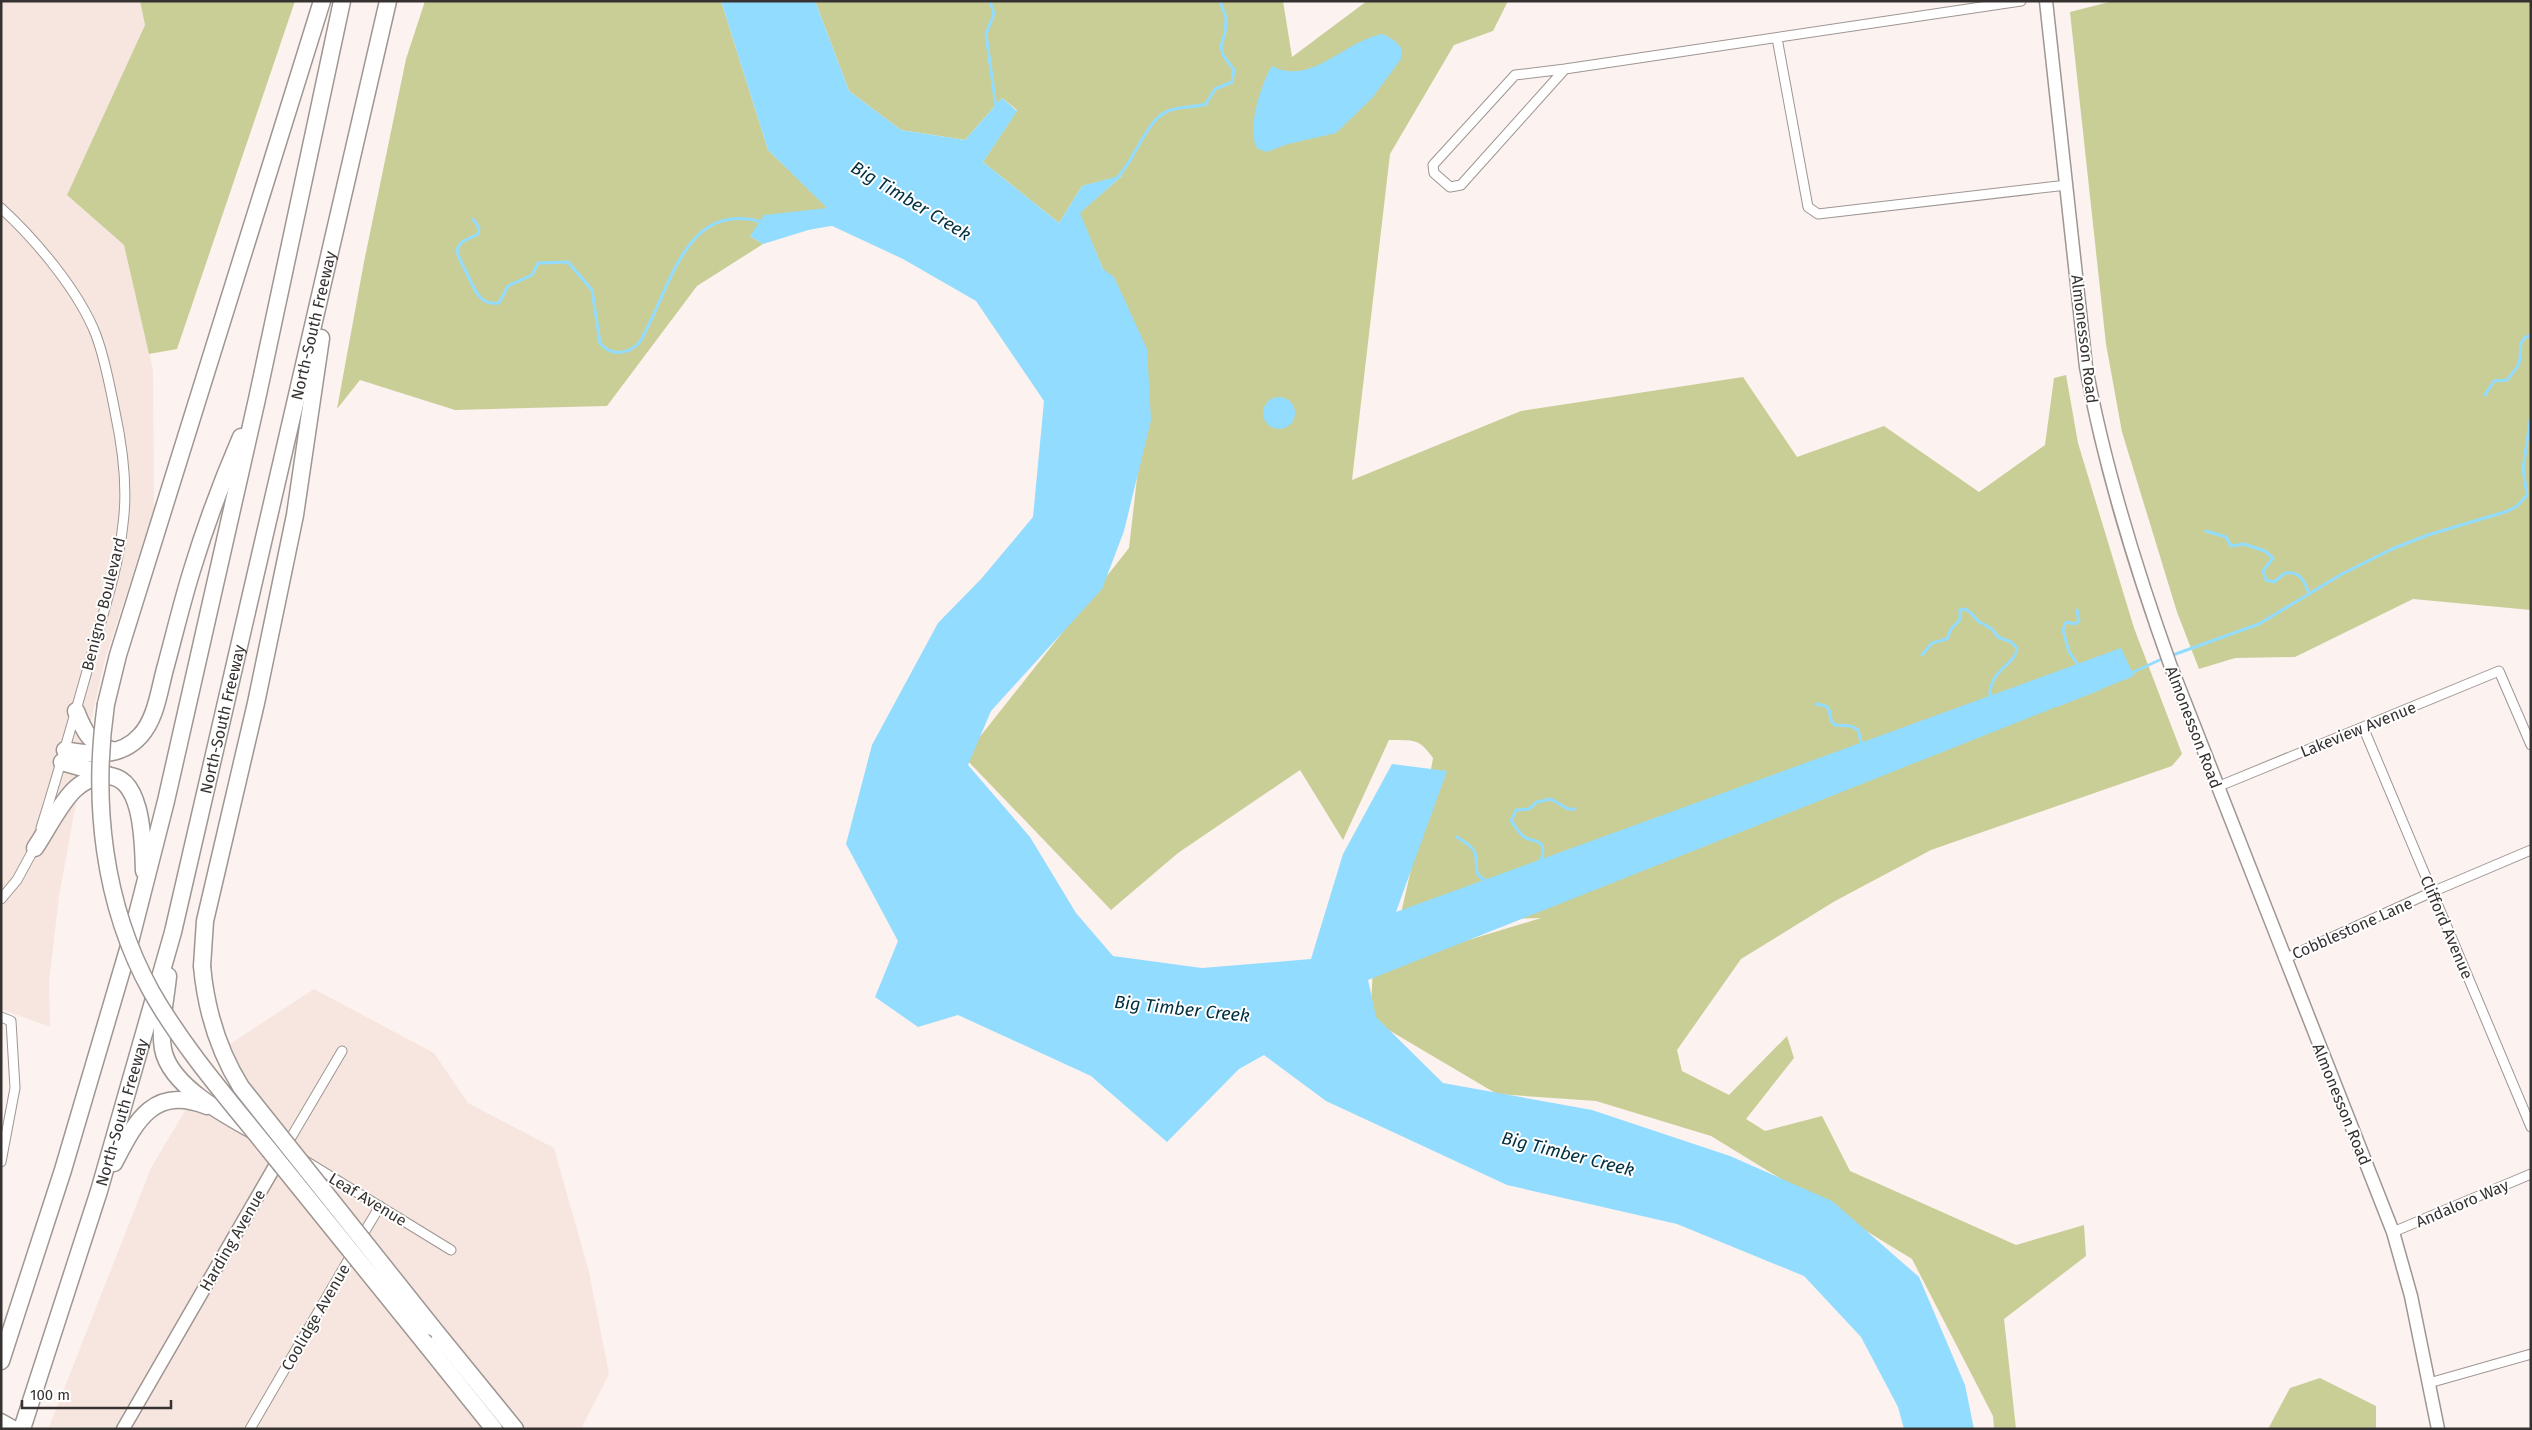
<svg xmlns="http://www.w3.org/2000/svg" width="2532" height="1430" viewBox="0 0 2532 1430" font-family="'Fira Sans',sans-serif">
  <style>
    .built { fill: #f7e6df }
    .green { fill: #c9ce97 }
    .water { fill: #92dcff }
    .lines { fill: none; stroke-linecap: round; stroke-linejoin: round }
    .stream { stroke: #92dcff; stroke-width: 3 }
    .minor-casing { stroke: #9e9692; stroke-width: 11 }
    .secondary-casing { stroke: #9e9692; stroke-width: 15 }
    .motorway-casing { stroke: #9e9692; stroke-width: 19 }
    .minor { stroke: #fff; stroke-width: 9 }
    .secondary { stroke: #fff; stroke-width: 12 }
    .motorway { stroke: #fff; stroke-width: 16 }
    .motorway-bridge-casing { stroke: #9e9692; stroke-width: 19; stroke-linecap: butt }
    .motorway-bridge { stroke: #fff; stroke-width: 16 }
    .labels { text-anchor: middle; stroke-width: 4; stroke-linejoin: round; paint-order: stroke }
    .street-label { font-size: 16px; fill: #363231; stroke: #fff }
    .water-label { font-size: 18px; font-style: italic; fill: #013041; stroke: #fff }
  </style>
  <rect width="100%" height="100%" fill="#fcf2ef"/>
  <!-- built -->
  <path class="built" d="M1 1H140L145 25 67 195 124 245 153 370 154 509 105 659 92 716 59 896 49 982 50 1027 1 1009Z
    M314 989 434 1053 468 1103 554 1148 589 1272 609 1374 581 1429 49 1427 151 1168 195 1094 236 1118 252 1091 230 1044Z"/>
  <!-- green -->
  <path class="green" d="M140 1H295L177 349 149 354 124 245 67 195 145 25Z
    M425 1H721L768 150 828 208 750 236 763 244 697 286 607 406 455 410 360 380 337 409 364 262 406 59Z
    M815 1H1283L1292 57 1367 1H1508L1493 31 1454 45 1390 154 1352 480 1521 411 1743 377 1797 457 1884 426 1979 492 2045 445 2054 378 2066 375 2078 443 2134 628 2182 754 2172 766 1931 850 1835 901 1741 959 1677 1050 1682 1071 1729 1095 1787 1036 1794 1058 1746 1119 1765 1131 1822 1116 1850 1171 2016 1245 2084 1225 2086 1256 2004 1319 2016 1429H1994L1993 1416 1912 1259 1711 1136 1596 1101 1497 1094 1370 1019 1373 969 1541 918 1399 922 1421 826 1433 758C1418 737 1414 741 1389 740L1343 840 1300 770 1178 853 1111 910 964 757 1129 548 1147 391 1103 269 1079 213 1122 176 1082 186 1059 223 983 162 1017 110 1002 98 965 140 901 130 849 91Z
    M2113 1H2531V610L2413 599 2295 657 2235 658 2199 669 2177 612 2122 432 2106 344 2070 12Z
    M2320 1378 2376 1406V1429H2268L2290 1388Z"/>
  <!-- water -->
  <path class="water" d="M721 1H815L849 91 901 130 965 140 1002 98 1017 111 983 162 1059 223 1082 186 1123 175 1080 213 1103 269 1114 277 1147 349 1151 420 1124 531 1102 589 991 711 968 765 1030 837 1076 913 1113 956 1202 968 1311 959 1343 854 1392 764 1447 771 1396 912 2121 648 2134 676 1368 980 1376 1017 1443 1083 1592 1110 1730 1156 1832 1201 1919 1277 1965 1385 1974 1429H1904L1898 1407 1861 1337 1804 1276 1677 1224 1507 1185 1326 1101 1264 1055 1239 1069 1167 1142 1091 1076 958 1015 918 1027 875 997 898 941 846 844 872 745 938 623 981 579 1033 517 1044 401 976 301 903 259 828 224 763 244 750 236 764 215 827 208 768 150Z
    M1383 34 1395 41 1401 48V59L1393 70 1372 98 1336 133 1288 144 1267 152 1258 149C1245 133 1262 81 1272 66 1311 87 1345 40 1383 34Z
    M1263 413a16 16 0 1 1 32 0a16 16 0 1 1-32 0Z"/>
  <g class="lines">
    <!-- stream -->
    <path class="stream" d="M990 1 994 14 986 34 996 107
      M1117 178C1135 160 1146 120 1168 111 1179 106 1194 108 1206 104L1215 89 1232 82 1234 70 1223 55 1221 46 1225 33 1226 18 1220 1
      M473 219 479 228 478 234 462 242 457 249C458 260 464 266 468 276 475 289 479 306 499 303L508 286 532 275 538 263 568 262 592 290 600 343C611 357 628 354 639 343 670 294 682 199 762 222
      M810 228 834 224
      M2485 395 2494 381 2507 380C2511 375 2517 369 2519 363 2523 351 2515 340 2531 335
      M2206 531 2226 537 2231 546 2244 544 2265 551 2273 558 2263 571 2266 580 2274 582 2285 573C2301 571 2304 581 2309 593
      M2077 610 2079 621 2075 624 2066 622 2063 630 2069 652 2079 666
      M1922 655 1932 643 1947 639 1951 629 1960 620V610L1965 609 1970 612 1978 621 1992 629 1998 637 2011 642 2017 648C2016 666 1988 668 1990 699
      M2170 656 2259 624 2342 574 2392 549 2428 535 2508 511 2517 506 2527 495 2523 469 2531 414
      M2129 674 2164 658
      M1816 704C1839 707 1823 715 1835 725L1851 726 1858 730 1862 745
      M2058 705 2101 688
      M1457 837C1463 841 1473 846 1475 853 1479 866 1471 874 1487 881
      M1540 863C1541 859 1543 855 1543 851 1543 838 1531 842 1524 837 1519 833 1515 826 1511 821L1516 810 1529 809 1537 802 1551 799 1568 809H1575"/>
    <!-- minor casing -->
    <g class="minor-casing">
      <path id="minor" d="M1777 38 1808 207 1818 214 2067 185
        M1565 69 2021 1
        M1565 69 1461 185 1450 187 1434 173 1433 165 1515 75Z
        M1 208C35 239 79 291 96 335 105 359 110 386 115 412 123 449 128 486 123 524 118 570 103 613 91 657 75 714 59 771 41 828
        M2363 727 2531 1127
        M2217 787 2499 671 2531 745
        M1 899 17 880 36 845
        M2284 959 2432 892 2531 850
        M1 1017 11 1021 15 1088 1 1162
        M286 1146 342 1051
        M304 1160 451 1250
        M2393 1232 2531 1174
        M359 1241 380 1206
        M2429 1383 2531 1354
        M250 1429 353 1252"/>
    </g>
    <!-- secondary casing -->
    <g class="secondary-casing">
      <path id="secondary" d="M2046 1 2086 367C2105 470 2136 569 2171 667L2393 1232 2411 1296 2438 1429
        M1 1420 17 1429
        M123 1429 282 1154"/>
    </g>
    <!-- motorway casing -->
    <g class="motorway-casing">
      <g id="motorway">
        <path d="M106 704 118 655 322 1"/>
        <path d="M76 711C83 729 91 747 112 750"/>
        <path d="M65 750C91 755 120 758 140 736 156 719 159 691 165 669 174 636 182 602 192 570 206 524 222 481 241 437"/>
        <path d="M62 762 108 775"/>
        <path d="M35 848C48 829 58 806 74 790 82 782 94 777 105 776 144 773 143 846 144 871"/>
        <path d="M202 966 205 921 256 703 295 515 321 338"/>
        <path d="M168 976C166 999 159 1026 163 1049 171 1093 249 1127 285 1148"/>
        <path d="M114 1163C136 1121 153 1085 207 1106"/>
        <path d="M432 1327 515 1429"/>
        <path d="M425 1343 494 1429"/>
        <path d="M1 1361 63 1170 129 946 166 801 257 399 342 1"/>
        <path id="s1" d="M22 1429 99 1191 173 932 388 1"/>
      </g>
    </g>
    <!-- minor -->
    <use href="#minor" class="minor"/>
    <!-- secondary -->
    <use href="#secondary" class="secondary"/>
    <!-- motorway -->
    <use href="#motorway" class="motorway"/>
    <!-- motorway-bridge casing -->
    <g class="motorway-bridge-casing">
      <path id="motorway-bridge" d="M106 704C92 801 103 904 151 991 184 1049 229 1100 270 1151 322 1215 373 1279 425 1343
        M202 966C206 1010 218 1050 241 1087L432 1327"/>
    </g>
    <!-- motorway-bridge -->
    <use href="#motorway-bridge" class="motorway-bridge"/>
  </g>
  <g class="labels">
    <!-- street labels -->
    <g class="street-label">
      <text dy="6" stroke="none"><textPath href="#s1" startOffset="1142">North-South Freeway</textPath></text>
      <text transform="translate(2085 339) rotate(83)" y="6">Almonesson Road</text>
      <text transform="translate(103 604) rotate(-76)" y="6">Benigno Boulevard</text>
      <text dy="6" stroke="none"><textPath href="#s1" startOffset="738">North-South Freeway</textPath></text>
      <text transform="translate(2194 727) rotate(69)" y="6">Almonesson Road</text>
      <text transform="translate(2358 729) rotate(-22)" y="6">Lakeview Avenue</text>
      <text transform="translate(2447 927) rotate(67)" y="6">Clifford Avenue</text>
      <text transform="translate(2352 928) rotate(-24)" y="6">Cobblestone Lane</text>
      <text transform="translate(2342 1104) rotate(68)" y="6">Almonesson Road</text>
      <text dy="6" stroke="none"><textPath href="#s1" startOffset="332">North-South Freeway</textPath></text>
      <text transform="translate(368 1199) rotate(31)" y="6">Leaf Avenue</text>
      <text transform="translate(2462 1203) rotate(-23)" y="6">Andaloro Way</text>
      <text transform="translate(232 1240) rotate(-60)" y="6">Harding Avenue</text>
      <text transform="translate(315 1317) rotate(-60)" y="6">Coolidge Avenue</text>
    </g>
    <!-- water labels -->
    <g class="water-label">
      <text transform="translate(911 201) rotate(31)" y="6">Big Timber Creek</text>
      <text transform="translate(1182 1009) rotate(6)" y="6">Big Timber Creek</text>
      <text transform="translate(1568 1154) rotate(14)" y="6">Big Timber Creek</text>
    </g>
  </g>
  <!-- border -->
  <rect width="2532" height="1430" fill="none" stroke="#363231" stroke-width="5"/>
  <!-- scale -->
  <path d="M22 1400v8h149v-8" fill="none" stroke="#363231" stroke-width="2.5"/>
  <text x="30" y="1400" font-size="15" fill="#363231" stroke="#ffffff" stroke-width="4" paint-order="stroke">100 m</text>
</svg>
